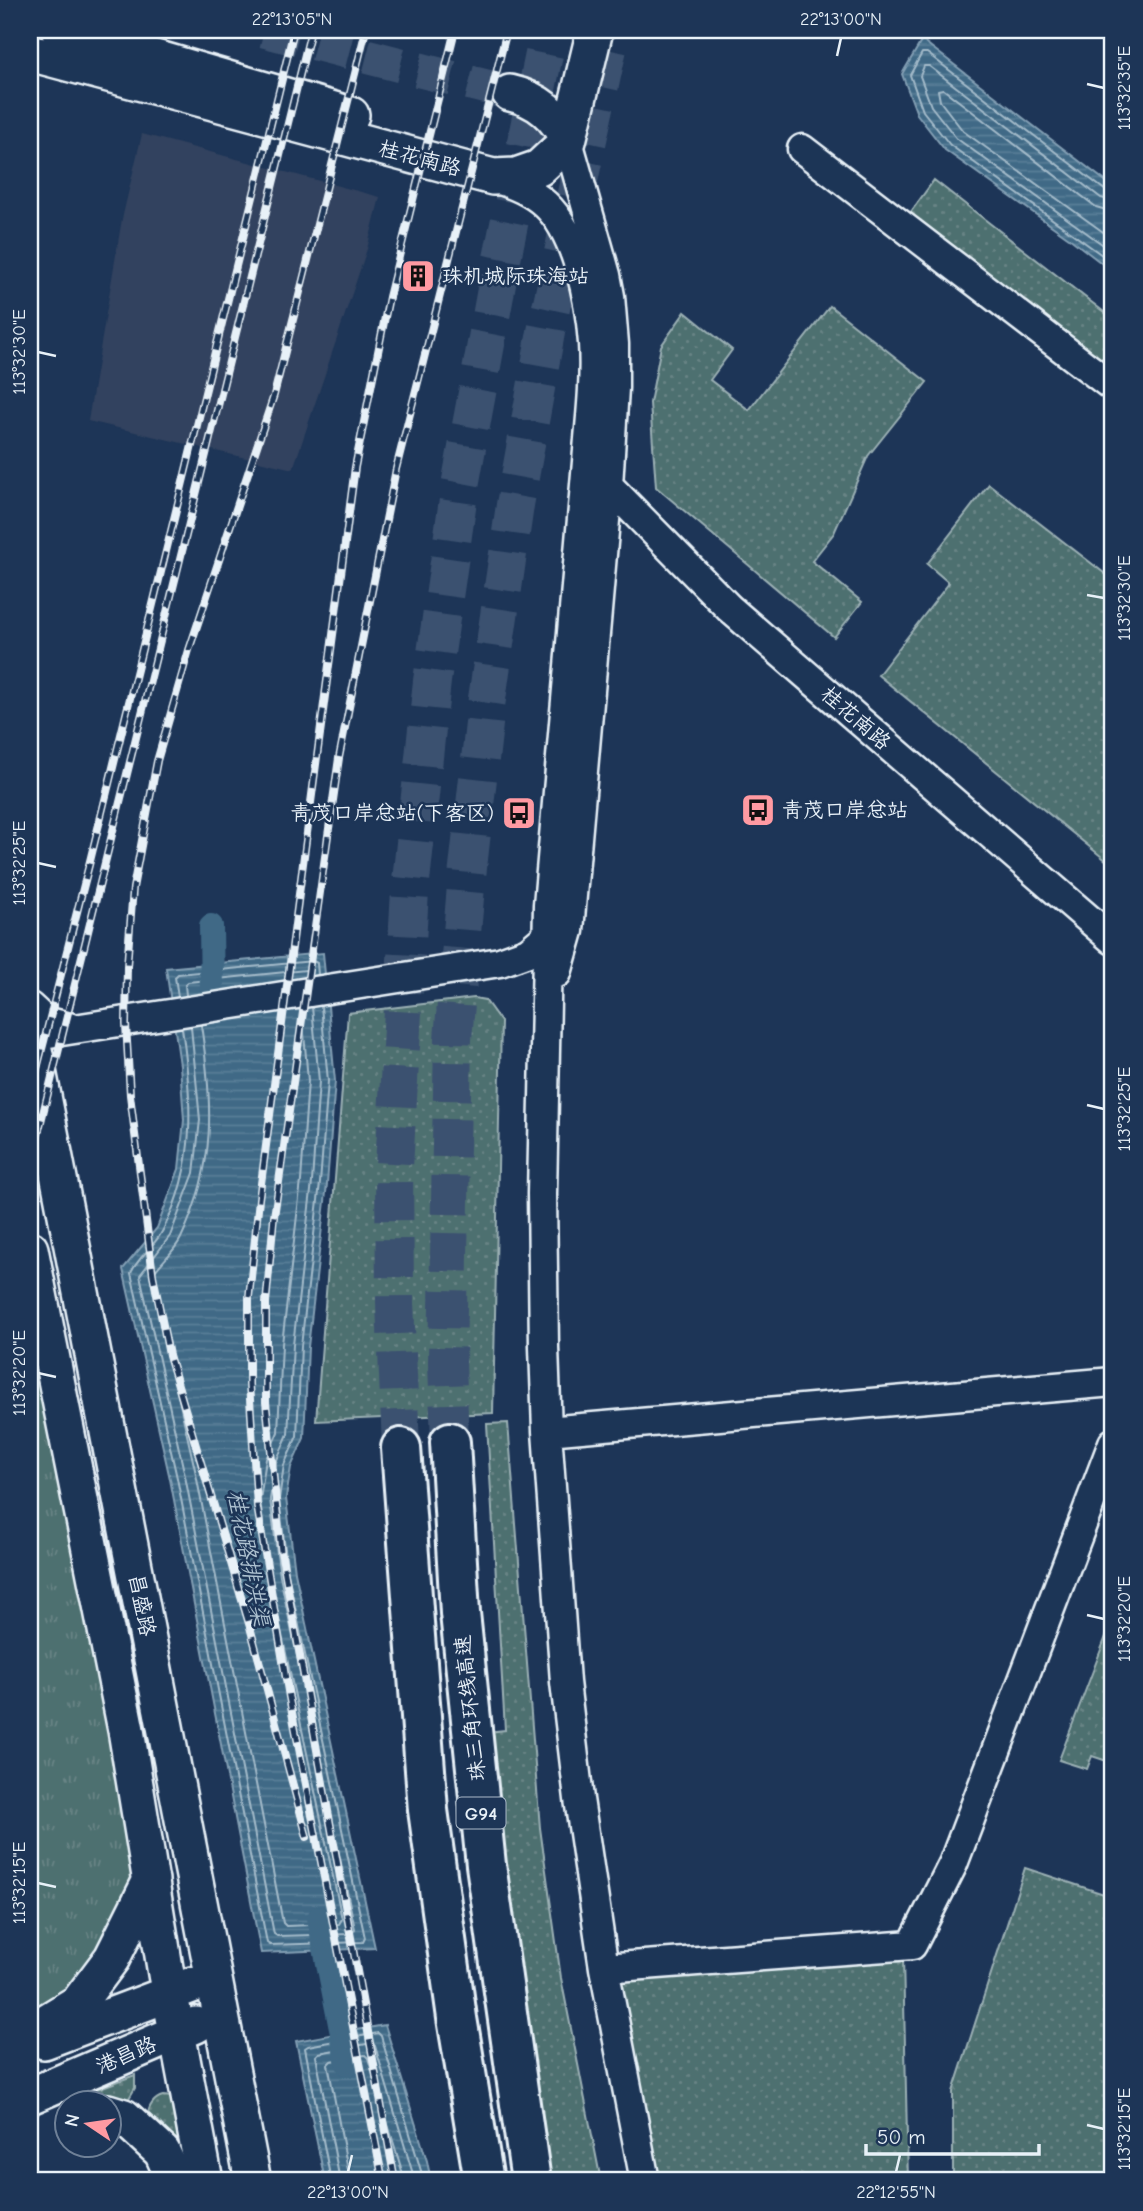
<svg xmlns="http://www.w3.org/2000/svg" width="1143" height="2211" viewBox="0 0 1143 2211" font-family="'Comic Neue','LXGW WenKai TC',sans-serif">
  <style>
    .built { fill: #32425e }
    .grass { fill: url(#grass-dots); stroke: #9bb0b4; stroke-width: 2 }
    .park { fill: url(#park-tufts); stroke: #9bb0b4; stroke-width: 2 }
    .water { fill: url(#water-rules); stroke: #839fb4; stroke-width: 2 }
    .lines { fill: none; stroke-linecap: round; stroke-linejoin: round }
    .shore { stroke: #a4bbca; stroke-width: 2 }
    .canal { stroke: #3f6986; stroke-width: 24 }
    .major-tunnel { stroke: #3b516f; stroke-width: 35; stroke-dasharray: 35 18; stroke-linecap: butt }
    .highway-tunnel { stroke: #3b516f; stroke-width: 38; stroke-dasharray: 38 19; stroke-linecap: butt }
    .minor-casing { stroke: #e8f1f8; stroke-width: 33 }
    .major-casing { stroke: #e8f1f8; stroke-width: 40 }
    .highway-casing { stroke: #e8f1f8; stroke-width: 44 }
    .minor { stroke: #1d3557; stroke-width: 28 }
    .major { stroke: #1d3557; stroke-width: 35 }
    .highway { stroke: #1d3557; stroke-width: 38 }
    .rail-casing { stroke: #e8f1f8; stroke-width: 8 }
    .rail { stroke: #1d3557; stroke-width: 5; stroke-dasharray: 16; stroke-linecap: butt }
    .ticks { fill: none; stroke: #e8f1f8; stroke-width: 2.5 }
    .labels { text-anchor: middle; stroke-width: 5; stroke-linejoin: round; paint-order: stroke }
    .shield { fill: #1d3557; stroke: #abb9c8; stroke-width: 2 }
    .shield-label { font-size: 19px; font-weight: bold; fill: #e8f1f8 }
    .street-label { font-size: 21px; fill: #e8f1f8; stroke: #1d3557 }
    .poi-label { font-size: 21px; fill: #e8f1f8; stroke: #1d3557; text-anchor: start }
    .water-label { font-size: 23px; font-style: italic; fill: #adc1d0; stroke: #1d3557 }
    .neatline { fill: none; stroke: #e8f1f8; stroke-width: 2.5 }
    .ticks-label { font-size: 18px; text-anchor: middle; fill: #e8f1f8 }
  </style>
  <defs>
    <pattern id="grass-dots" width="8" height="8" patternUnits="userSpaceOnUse" patternTransform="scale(1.75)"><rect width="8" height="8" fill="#4e6f70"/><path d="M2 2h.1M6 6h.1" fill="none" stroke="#688485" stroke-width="1.8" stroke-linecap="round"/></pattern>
    <pattern id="park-tufts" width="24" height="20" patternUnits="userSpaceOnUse" patternTransform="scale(1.75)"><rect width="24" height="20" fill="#4e6f70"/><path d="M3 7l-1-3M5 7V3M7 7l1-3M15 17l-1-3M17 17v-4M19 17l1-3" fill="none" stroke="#688485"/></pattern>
    <pattern id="water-rules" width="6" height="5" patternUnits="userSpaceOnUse" patternTransform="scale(1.75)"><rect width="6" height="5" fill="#3f6986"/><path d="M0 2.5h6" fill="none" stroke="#5b7f98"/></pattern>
  </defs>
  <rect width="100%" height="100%" fill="#1d3557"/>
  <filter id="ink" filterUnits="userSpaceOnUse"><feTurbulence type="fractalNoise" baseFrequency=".0143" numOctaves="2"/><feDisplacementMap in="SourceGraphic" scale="14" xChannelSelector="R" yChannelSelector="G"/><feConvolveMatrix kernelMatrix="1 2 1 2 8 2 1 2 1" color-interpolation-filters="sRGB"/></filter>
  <g filter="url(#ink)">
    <!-- built -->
    <path class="built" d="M142 134 380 197 367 249 293 469 88 421 122 219Z"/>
    <!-- grass -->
    <path class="grass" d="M934 180 1113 319V387L905 220Z
      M830 306 927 382 868 456 834 533 812 561 862 602 834 637 656 487 650 403 661 346 685 312 732 350 710 380 749 410Z
      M989 484 1113 580V866L878 675 949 583 927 564Z
      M474 998 485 1000 501 1022 493 1413 316 1421 348 1013Z
      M508 1423 540 1828 561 1978 601 2181H536L479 1733 505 1730 487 1424Z
      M1113 1618V1763L1092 1756 1087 1769 1059 1760Z
      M1025 1868 1113 1897V2181H1049L1017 2171 1014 2181H953V2092Z
      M903 1957 908 2181H656L611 1975Z
      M135 2075V2088L125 2105 108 2096 89 2092Z
      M163 2096 172 2097 180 2137 176 2141 159 2122 148 2116C148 2107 154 2098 163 2096Z"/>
    <!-- park -->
    <path class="park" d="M30 1264 150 1880 111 1958 30 2031Z"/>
    <!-- water -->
    <path class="water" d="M922 40 1113 187V272L1069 238 945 150 917 114 902 74Z
      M323 953 335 1081 327 1184 308 1347 304 1438 291 1467 286 1498 295 1572 375 1948 261 1953 170 1479 123 1269 157 1228 179 1169 184 1120 180 1065 166 968Z
      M385 2025 427 2161 431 2181H325L296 2041Z"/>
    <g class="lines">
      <!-- shore -->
      <path class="shore" d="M1113 192 1106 191 927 53H922L910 75 923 111 950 145 1113 263
        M1113 201 1101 198 929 66H924L920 76 931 106 956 138 1113 252
        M1113 212 1096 207 943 89 938 90 940 101 963 131 1113 239
        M186 995 185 985 188 982 306 970 309 976
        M178 997 175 977 178 974 313 961 317 963 318 975
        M201 1025C213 1104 216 1165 181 1238 174 1253 159 1263 151 1277L196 1474 283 1923 286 1926 339 1924 342 1919 270 1578 260 1500 266 1459 278 1432 282 1344 301 1181 308 1081 302 1009
        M191 1027 200 1120 194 1173 170 1236 140 1275 185 1476 274 1934 277 1936 352 1934 355 1929 280 1576 270 1499 276 1462 288 1434 293 1345 312 1182 319 1081 312 1007
        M182 1028C192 1099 197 1164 163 1230 155 1246 138 1257 131 1273L177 1478 267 1943 270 1945 363 1942 365 1938 288 1574 279 1499 284 1465 297 1436 301 1346 320 1183 328 1081 321 1006
        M331 2181 305 2048 308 2046 378 2033 381 2036 424 2181
        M340 2181 316 2056 319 2053 372 2043 375 2046 415 2181
        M350 2181 328 2064 331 2061 365 2055 368 2058 405 2181"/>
      <!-- canal -->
      <path class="canal" d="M211 926 212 995
        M319 1918 348 2064"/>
      <!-- major-tunnel -->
      <path class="major-tunnel" d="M264 30 510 93"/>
      <!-- highway-tunnel -->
      <path class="highway-tunnel" d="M450 1442 447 1363 453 1039 466 886 486 706 515 505 548 321 612 30
        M401 1448 395 1302 394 1167 410 891 432 681 460 486 499 273 549 30"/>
      <!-- minor casing -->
      <g class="minor-casing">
        <path id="minor" d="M802 149 1113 387
          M493 177C511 184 530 190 545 204 577 233 590 301 593 343 595 375 592 407 589 439L548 905 542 1194 544 1347 547 1431 556 1556 565 1682 579 1799 604 1968 645 2181
          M601 478 729 608 1113 940
          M557 973 569 931 571 907 608 486 614 388V344L610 296 606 275 568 141
          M30 1007 45 1021 69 1027
          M30 1036 500 962 528 952 548 935
          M547 1431 1113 1382
          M604 1968 912 1945 953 1864 1113 1443"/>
      </g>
      <!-- major casing -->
      <g class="major-casing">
        <path id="major" d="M59 30 351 115
          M30 53 493 177 516 176 539 168 568 141 595 30
          M510 93C538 99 557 115 568 141
          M30 1029 253 2181
          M30 1249 126 1730 166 1974 205 2181
          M30 2032 79 2002 112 1958 151 1880
          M44 2041 192 1985
          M30 2096 196 2025
          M108 2112 124 2117 162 2152 175 2181"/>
      </g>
      <!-- highway casing -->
      <g class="highway-casing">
        <path id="highway" d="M450 1442 460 1613 486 1865 531 2181
          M401 1448 428 1810 457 2018 484 2181"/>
      </g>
      <!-- minor -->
      <use href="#minor" class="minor"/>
      <!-- major -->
      <use href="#major" class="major"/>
      <!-- highway -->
      <use href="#highway" class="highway"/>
      <!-- rail casing -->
      <g class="rail-casing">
        <path id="rail" d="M30 1096 90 861 294 30
          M30 1166 311 30
          M307 1837 250 1627 169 1355 153 1275 130 1095 126 1024 127 966 133 888 157 761 189 650 274 395 366 30
          M383 2181 289 1697 257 1506 249 1384V1297L259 1199 355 467 389 297 455 30
          M395 2181 281 1551 266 1402V1303L274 1217 339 758 396 469 507 30"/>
      </g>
      <!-- rail -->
      <use href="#rail" class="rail"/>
    </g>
  </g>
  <!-- ticks -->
  <path class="ticks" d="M289 56 292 38M837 56 841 38M1087 84 1104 88M38 352 56 356M1087 595 1104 598M38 863 56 867M1087 1105 1104 1109M38 1373 56 1377M1087 1615 1104 1619M38 1883 56 1887M1087 2125 1104 2129M348 2172 352 2155M896 2172 900 2155"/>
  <!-- icons -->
  <defs>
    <g id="building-square" transform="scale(1.75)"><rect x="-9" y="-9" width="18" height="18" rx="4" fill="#ff9aa2" stroke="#1d3557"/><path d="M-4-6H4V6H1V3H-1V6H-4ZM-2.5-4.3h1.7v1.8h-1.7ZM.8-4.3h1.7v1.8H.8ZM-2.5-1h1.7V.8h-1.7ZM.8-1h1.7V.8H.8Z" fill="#111"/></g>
    <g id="bus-square" transform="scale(1.75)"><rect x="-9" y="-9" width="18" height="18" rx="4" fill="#ff9aa2" stroke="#1d3557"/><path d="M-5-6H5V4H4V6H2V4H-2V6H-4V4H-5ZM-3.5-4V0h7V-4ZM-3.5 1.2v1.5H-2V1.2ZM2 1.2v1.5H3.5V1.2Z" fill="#111"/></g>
  </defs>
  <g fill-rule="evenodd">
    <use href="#building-square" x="418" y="276"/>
    <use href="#bus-square" x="758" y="810"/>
    <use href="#bus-square" x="519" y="813"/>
  </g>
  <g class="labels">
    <!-- shield labels -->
    <rect class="shield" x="456.5" y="1797.5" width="49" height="31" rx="5"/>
    <g class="shield-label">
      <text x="481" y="1820">G94</text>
    </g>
    <!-- street labels -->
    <g class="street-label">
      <text transform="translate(420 158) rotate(15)" y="7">桂花南路</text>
      <text transform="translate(856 718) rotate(41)" y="7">桂花南路</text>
      <text transform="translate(142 1605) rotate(79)" y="7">昌盛路</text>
      <text transform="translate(470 1708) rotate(-96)" y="7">珠三角环线高速</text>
      <text transform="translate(126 2055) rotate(-23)" y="7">港昌路</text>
    </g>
    <!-- poi labels -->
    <g class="poi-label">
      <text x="442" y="283">珠机城际珠海站</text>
      <text x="782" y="817">青茂口岸总站</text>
      <text x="494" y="820" text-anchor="end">青茂口岸总站(下客区)</text>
    </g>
    <!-- water labels -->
    <g class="water-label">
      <text transform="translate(249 1558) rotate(79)" y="8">桂花路排洪渠</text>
    </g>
  </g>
  <!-- margin -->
  <rect width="1143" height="2211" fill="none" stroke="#1d3557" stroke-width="77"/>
  <!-- north arrow -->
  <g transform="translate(88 2124) rotate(283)"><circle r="33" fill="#1d3557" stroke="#6e8097" stroke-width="2"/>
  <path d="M0-5L12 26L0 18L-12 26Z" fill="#ff9aa2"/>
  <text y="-10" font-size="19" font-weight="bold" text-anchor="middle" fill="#e8f1f8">N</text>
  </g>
  <!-- scale -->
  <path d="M866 2144v10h173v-10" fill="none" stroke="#e8f1f8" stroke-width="3.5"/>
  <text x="877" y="2144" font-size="21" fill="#e8f1f8" stroke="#1d3557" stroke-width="5" paint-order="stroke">50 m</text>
  <rect x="38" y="38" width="1066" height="2134" class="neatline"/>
  <g class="ticks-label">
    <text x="292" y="25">22°13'05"N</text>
    <text x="841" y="25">22°13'00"N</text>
    <text transform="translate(1124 88) rotate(-90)" y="6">113°32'35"E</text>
    <text transform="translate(19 352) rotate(-90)" y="6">113°32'30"E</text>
    <text transform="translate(1124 598) rotate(-90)" y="6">113°32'30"E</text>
    <text transform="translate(19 863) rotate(-90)" y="6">113°32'25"E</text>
    <text transform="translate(1124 1109) rotate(-90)" y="6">113°32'25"E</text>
    <text transform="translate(19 1373) rotate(-90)" y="6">113°32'20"E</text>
    <text transform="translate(1124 1619) rotate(-90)" y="6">113°32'20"E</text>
    <text transform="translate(19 1883) rotate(-90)" y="6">113°32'15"E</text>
    <text transform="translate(1124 2129) rotate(-90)" y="6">113°32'15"E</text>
    <text x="348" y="2198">22°13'00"N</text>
    <text x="896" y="2198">22°12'55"N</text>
  </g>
</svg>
